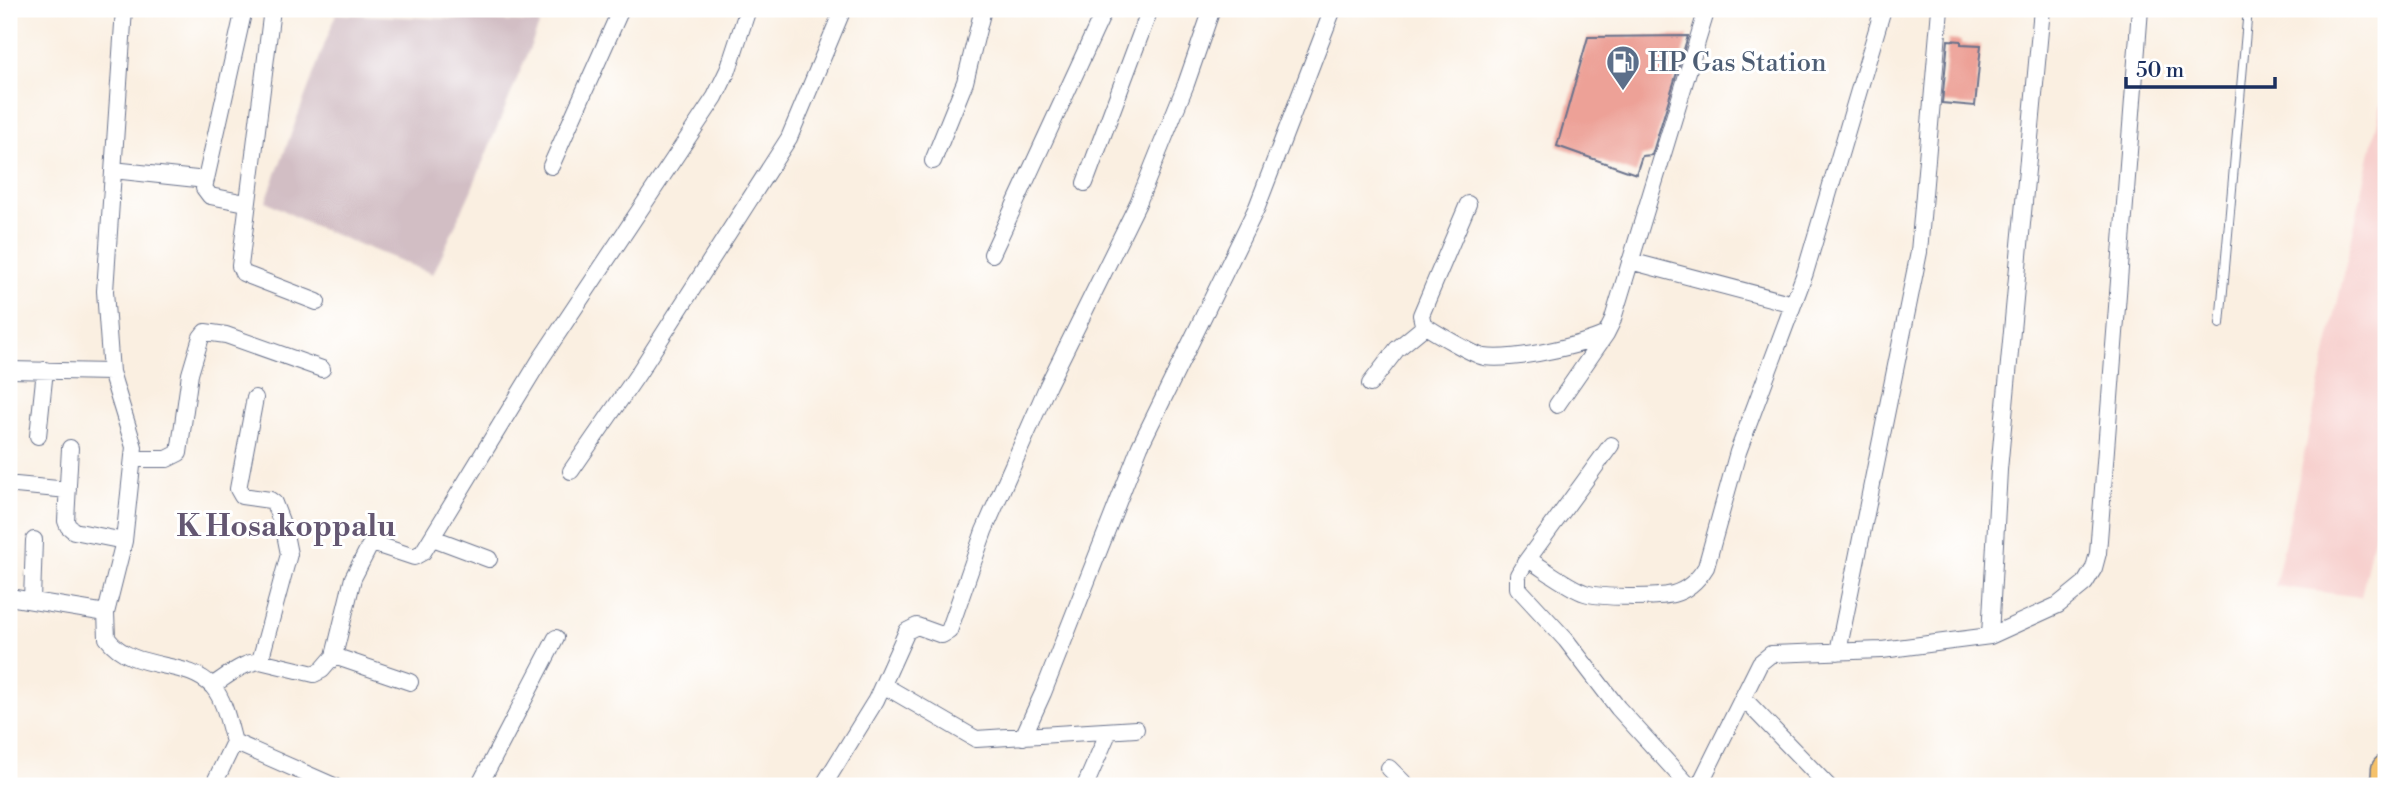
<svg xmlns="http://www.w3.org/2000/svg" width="2395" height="795" viewBox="0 0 2395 795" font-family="'Libre Bodoni',serif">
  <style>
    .built { fill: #f7d0ce }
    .industrial { fill: #d2bec4 }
    .building { fill: #eda197 }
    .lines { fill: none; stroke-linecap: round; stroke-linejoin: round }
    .lane-casing { stroke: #69728c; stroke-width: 10 }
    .street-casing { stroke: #69728c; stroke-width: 18 }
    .highway-casing { stroke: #69728c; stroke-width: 31 }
    .lane { stroke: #fff; stroke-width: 8 }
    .street { stroke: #fff; stroke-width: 16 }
    .highway { stroke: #f5c16b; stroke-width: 28 }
    .labels { text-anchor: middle; stroke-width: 6; stroke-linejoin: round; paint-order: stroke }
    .service-label { font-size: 26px; fill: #4e5e75; stroke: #fff; text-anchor: start }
    .quarter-label { font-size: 30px; font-weight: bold; fill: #645772; stroke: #fff }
  </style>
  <rect width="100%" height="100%" fill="#fff"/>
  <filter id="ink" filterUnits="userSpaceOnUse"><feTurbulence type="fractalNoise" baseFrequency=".0143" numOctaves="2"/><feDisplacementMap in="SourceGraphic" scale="14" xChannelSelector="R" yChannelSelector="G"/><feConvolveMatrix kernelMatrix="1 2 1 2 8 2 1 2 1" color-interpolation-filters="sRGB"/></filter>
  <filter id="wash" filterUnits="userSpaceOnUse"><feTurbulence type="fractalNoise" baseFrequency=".00686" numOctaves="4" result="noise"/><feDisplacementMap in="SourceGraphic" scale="28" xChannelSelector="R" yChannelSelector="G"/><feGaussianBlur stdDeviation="1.57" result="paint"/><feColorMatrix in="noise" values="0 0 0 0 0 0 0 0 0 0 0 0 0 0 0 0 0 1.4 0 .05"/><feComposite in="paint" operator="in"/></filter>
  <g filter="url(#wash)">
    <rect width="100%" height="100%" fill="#faefe1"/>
    <!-- built -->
    <path class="built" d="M2382 101 2386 102V474L2361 597 2275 586Z"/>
    <!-- industrial -->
    <path class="industrial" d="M336 14 540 23 471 191 433 274 313 226 266 201Z"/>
    <g id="blocks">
      <!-- building -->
      <path class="building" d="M1688 36 1652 155 1642 156 1636 174 1557 146 1588 37Z
        M1948 40 1961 41V44L1981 45 1975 106 1942 103Z"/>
    </g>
  </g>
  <g filter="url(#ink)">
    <use href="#blocks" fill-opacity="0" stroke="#69728c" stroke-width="2"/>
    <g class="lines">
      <!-- lane casing -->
      <g class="lane-casing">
        <path id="lane" d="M2220 324 2248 9"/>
      </g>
      <!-- street casing -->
      <g class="street-casing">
        <path id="street" d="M124 9 105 291 111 372 134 447 124 541 106 613 107 638C133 673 187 658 213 687 225 701 229 725 234 742L334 786
          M244 9 204 188 210 196 246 203
          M272 9 240 266 243 273 250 276 317 302
          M933 161 965 82 983 9
          M551 166 621 9
          M113 170 206 180
          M1085 183 1150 9
          M1468 204 1421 315 1423 324C1432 331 1474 355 1484 357 1513 361 1580 346 1606 334
          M992 254 1105 9
          M1630 261 1793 304
          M9 370 111 372
          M1370 384 1397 349 1425 326
          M255 398 238 489 242 496 270 500 274 503 284 529 289 554 260 661
          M1557 405 1606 334 1612 322 1707 9
          M38 436 45 370
          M1611 445 1525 563 1518 575V588L1566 640 1618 708 1689 786
          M70 448 66 521 68 526 74 531 124 541
          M133 459H167L179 453 190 374 201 337 205 332 226 335 322 369
          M571 471 638 374 789 138 843 9
          M16 485 68 490
          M433 538 489 559
          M1528 559C1543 568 1569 588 1585 593 1600 598 1657 598 1673 594 1688 590 1698 580 1706 567L1738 452 1805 273 1883 9
          M9 597 106 613
          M32 600 34 540
          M1990 636 1999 470 2042 9
          M1838 652 1919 252 1940 9
          M334 656 410 682
          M883 685 976 739 1136 729
          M212 686C227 676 242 663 260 661L314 674 322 670 334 656 353 578 369 547 375 544 414 557 423 552 540 360 715 97 728 70 748 9
          M1743 698 1828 786
          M1023 737 1043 693 1140 446 1257 207 1333 9
          M1389 768 1407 786
          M213 786 234 742
          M479 786 556 638
          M823 786 876 700 907 631 917 626 942 635 949 631 984 531 1048 385 1138 203 1186 84 1212 9
          M1085 786 1109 731
          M1699 786 1760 663 1771 654 1882 650 1990 636 2058 605 2085 583 2094 568 2098 553 2140 9"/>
      </g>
      <!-- highway casing -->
      <g class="highway-casing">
        <path id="highway" d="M2385 786 2386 769"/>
      </g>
      <!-- lane -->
      <use href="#lane" class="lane"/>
      <!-- street -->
      <use href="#street" class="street"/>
      <!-- highway -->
      <use href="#highway" class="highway"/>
    </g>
  </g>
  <!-- icons -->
  <defs>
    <g id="fuel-pin" transform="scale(1.75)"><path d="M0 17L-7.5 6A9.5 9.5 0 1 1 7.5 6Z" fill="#5c6f8a" stroke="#fff"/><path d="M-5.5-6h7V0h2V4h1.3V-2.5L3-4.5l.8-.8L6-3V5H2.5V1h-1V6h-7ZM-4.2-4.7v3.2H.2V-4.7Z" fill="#fff"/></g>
  </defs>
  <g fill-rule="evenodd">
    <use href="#fuel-pin" x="1623" y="62"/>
  </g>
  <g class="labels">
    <!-- service labels -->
    <g class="service-label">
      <text x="1648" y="71">HP Gas Station</text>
    </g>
    <!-- quarter labels -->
    <g class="quarter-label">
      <text x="286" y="536">K Hosakoppalu</text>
    </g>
  </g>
  <!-- margin -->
  <rect width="2395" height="795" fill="none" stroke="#fff" stroke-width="35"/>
  <!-- scale -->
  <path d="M2126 77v10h149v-10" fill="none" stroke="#1b2f5e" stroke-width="3.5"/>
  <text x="2136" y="77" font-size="21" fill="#1b2f5e" stroke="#ffffff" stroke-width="5" paint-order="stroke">50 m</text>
</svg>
